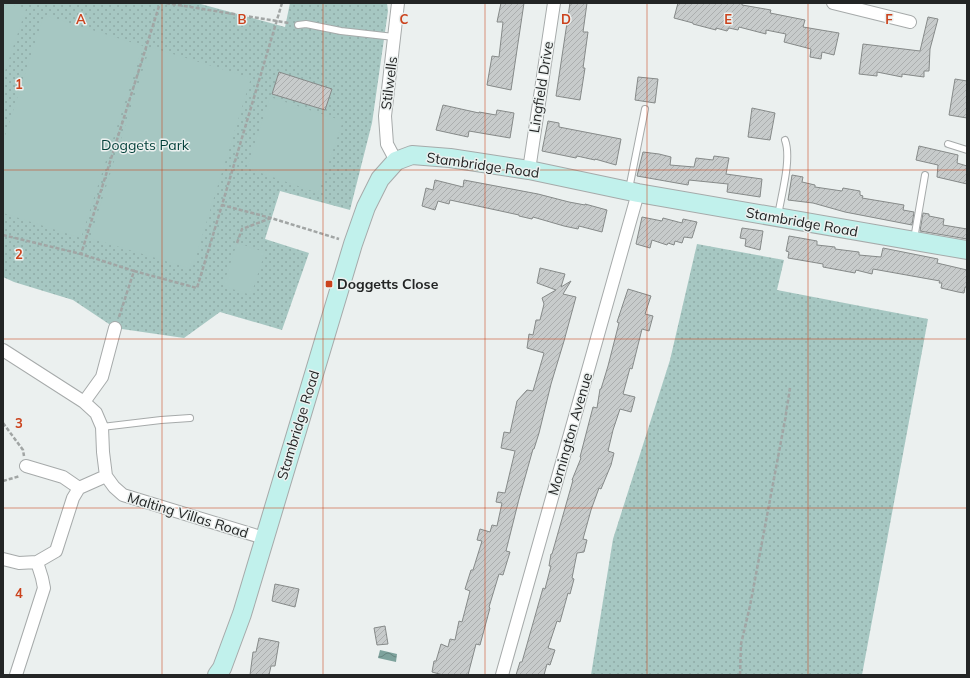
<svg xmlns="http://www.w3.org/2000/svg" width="970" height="678" viewBox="0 0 970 678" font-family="Mulish,sans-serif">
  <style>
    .park { fill: url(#park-dots) }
    .pitch { fill: #a6c7c2 }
    .water { fill: url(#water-waves) }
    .building { fill: url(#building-hatch); stroke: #868a89 }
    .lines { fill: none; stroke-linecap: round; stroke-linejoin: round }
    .lane-casing { stroke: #a6aaaa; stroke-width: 8 }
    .street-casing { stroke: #a6aaaa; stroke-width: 14 }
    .secondary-casing { stroke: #a6aaaa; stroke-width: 20 }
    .path { stroke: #a1a5a4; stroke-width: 2.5; stroke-dasharray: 4 2; stroke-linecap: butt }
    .lane { stroke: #fff; stroke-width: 6 }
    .street { stroke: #fff; stroke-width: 12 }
    .secondary { stroke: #c1f1ec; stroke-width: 18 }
    .grid { fill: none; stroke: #cb421c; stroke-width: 1; stroke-opacity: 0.55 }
    .poi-dot { fill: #cb421c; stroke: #ebf0ef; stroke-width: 1.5 }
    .labels { text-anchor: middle; stroke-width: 3; stroke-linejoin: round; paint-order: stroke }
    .street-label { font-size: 14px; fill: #232525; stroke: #ebf0ef }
    .park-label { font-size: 14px; fill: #023f39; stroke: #ebf0ef }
    .poi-label { font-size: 14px; font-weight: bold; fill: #232525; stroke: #ebf0ef; text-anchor: start }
    .grid-label { font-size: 13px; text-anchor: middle; font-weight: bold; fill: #cb421c; stroke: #ebf0ef; stroke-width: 3; stroke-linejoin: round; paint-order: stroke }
  </style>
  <defs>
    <pattern id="park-dots" width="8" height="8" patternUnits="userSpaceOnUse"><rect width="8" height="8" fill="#a6c7c2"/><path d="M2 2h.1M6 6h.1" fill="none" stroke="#8faba7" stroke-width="1.8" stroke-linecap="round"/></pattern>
    <pattern id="water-waves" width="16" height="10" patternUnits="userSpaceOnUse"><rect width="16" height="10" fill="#7da29c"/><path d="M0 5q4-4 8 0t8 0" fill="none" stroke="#66847f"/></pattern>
    <pattern id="building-hatch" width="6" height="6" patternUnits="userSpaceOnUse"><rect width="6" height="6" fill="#c7cbcb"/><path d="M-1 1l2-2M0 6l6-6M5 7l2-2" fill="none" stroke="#abaeae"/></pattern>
  </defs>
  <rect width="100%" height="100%" fill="#ebf0ef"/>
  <!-- park -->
  <path class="park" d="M3 3H197L285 27 290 3H387L388 11 372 123 350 210 280 191 265 239 309 253 282 330 220 312 184 338 115 328 73 300 14 282 3 277Z
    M697 244 784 260 777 290 928 319 862 675H591L613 539 670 360Z"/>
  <!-- pitch -->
  <path class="pitch" d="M3 3H8L26 9 3 77Z
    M44 15 143 46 81 238 3 213V142Z
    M150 47 251 78 192 269 90 238Z
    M270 97 343 121 318 193 247 168Z
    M237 243 265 252 251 295 223 286Z"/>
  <!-- water -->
  <path class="water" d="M380 650 397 654 396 662 378 658Z"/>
  <!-- building -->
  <path class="building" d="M501 3H524L511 90 487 85 492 56 499 57 503 22H497Z
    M570 3H587L583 32H588L583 68H585L580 100 556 96Z
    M678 3H742V5L771 10 770 13 805 20 803 27 839 33 834 55 822 52 821 59 810 57 811 49 784 42 786 34 766 30V34L739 27 738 30 729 28 727 31 716 28V30L693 24V23L674 18Z
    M928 17 938 19 930 49 929 71H924V77L902 74V77L877 72V76L859 74 863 44 920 51Z
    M279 72 332 89 325 110 272 94Z
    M638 77 658 79 655 103 635 100Z
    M955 79 967 81V118L949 115Z
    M443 105 479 113V112L496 115 497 110 514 113 510 138 469 131 468 137 436 130Z
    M752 108 775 113 770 140 748 137Z
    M548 121 559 123V127L621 139 616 165 595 159V160L577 156 576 158 542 151Z
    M919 146 958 155 957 163 967 166V184L937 177 938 165 916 160Z
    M643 152 659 154 671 157 670 165 694 167 696 158 713 160 714 156 729 158 726 174 762 179 760 197 727 192 728 184 689 180 688 185 637 176Z
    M792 175 803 177 802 182 815 185V187L842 191 843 188 860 191V195L863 196 862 198 904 205 903 210 914 212 912 225 845 212 813 203 788 200Z
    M435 180 463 187 464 180 538 194 569 202 585 205V204L607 210 602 232 579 226 578 229 564 226 533 217 532 219 519 216V215L450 200 449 204 438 201 435 210 422 206 426 188 433 190Z
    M923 213 929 214V216L944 219 943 225 967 229V239L920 231Z
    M642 217 662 221 663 218 682 223 683 219 697 222 692 238 684 237 682 243 675 241 674 245 668 243 667 245 652 240 650 248 636 244Z
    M742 228 763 231 760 250 745 246 746 239 740 238Z
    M789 236 817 241V245L835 247V249L859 252V255L881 257 883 248 938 259 937 263 967 270V287H965L964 293 958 292 941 288 942 283H939L940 281 873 269 872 274 856 270 855 273 823 267V264L794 259 788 258 789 252 786 251Z
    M540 268 565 274 561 287 571 281 563 294 576 297 564 341 551 384 539 433 534 449H533L519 499 506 551 510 552 503 575 499 574 489 607 490 608 480 645 476 644 468 675H443L432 672 434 661H436L441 644 448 647 450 639 455 640 459 621 462 622 470 591 465 589 471 570H473L482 541 477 540 480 529 490 532 492 525 497 526 502 503 496 502 498 492 505 493 515 451 501 448 504 432 510 433 517 401 527 390 533 391 544 353 527 348 529 334 533 335 536 320H540L544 304 542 298 556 290 537 283Z
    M628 289 651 296 645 314 653 316 649 331 642 329 632 369 630 368 623 394 635 397 631 412 620 409 613 430 608 451 614 453 611 465 601 489 599 488 591 510 583 539 587 540 584 552 577 553 572 578 574 579 570 594 568 593 560 622 557 621 548 648 555 650 550 665 547 664 544 675H516L520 662H522L543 588 545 589 551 566H549L551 554H552L573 480H572L581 458 580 457 593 407 597 408 600 389H601L608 366 619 323 617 322Z
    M275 584 299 589 295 607 272 601Z
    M385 626 388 644 377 645 374 628Z
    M259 638 279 642 275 666H271L269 675H250L253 652H256Z"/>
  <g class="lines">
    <!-- lane casing -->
    <g class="lane-casing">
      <path id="lane" d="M298 25 306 24 341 31 394 37
        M948 144 967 150
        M629 189 645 109
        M778 216C781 196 792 159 785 140
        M914 239 925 175
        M102 427 161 420 190 418"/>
    </g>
    <!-- street casing -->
    <g class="street-casing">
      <path id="street" d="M833 3 910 22
        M396 161 387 144 385 116 398 3
        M529 170 554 3
        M3 350 84 402 96 413 102 427 103 452 106 476 114 487 123 495 264 538
        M84 402 102 377 115 328
        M26 466 63 477 79 488
        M3 559 19 563 37 562 56 551 73 498 79 488 106 476
        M16 675 44 588 42 578 37 562
        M502 675 638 193"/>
    </g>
    <!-- secondary casing -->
    <g class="secondary-casing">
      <path id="secondary" d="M217 675 222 668 242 614 353 244 366 207 380 179 396 161 412 155 450 158 529 170 638 193 967 250"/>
    </g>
    <!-- path -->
    <path class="path" d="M166 3 289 23
      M282 3 222 205 271 218 339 239
      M3 235 81 254
      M237 243 242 229 271 218
      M134 271 197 288 222 205
      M119 317 134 271 81 254 160 3
      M3 423 23 450 24 456
      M3 481 20 476
      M740 675 741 644 750 606 785 420 790 388"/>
    <!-- lane -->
    <use href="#lane" class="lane"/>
    <!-- street -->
    <use href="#street" class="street"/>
    <!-- secondary -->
    <use href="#secondary" class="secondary"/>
  </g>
  <!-- grid -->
  <path class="grid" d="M162 3V675M323 3V675M485 3V675M647 3V675M808 3V675M3 170H967M3 339H967M3 508H967"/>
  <!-- markers -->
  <rect class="poi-dot" x="325" y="280" width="8" height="8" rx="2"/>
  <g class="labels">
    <!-- street labels -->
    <g class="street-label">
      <text transform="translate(389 83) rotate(-83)" y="5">Stilwells</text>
      <text transform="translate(541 87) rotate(-81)" y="5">Lingfield Drive</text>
      <text transform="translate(483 165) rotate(8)" y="5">Stambridge Road</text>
      <text transform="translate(802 222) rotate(10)" y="5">Stambridge Road</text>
      <text transform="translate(298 425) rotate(-73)" y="5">Stambridge Road</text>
      <text transform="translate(570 434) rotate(-74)" y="5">Mornington Avenue</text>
      <text transform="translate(188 515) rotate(17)" y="5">Malting Villas Road</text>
    </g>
    <!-- park labels -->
    <g class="park-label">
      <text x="145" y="150">Doggets Park</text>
    </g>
    <!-- poi labels -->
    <g class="poi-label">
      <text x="337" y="289">Doggetts Close</text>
    </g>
  </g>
  <g class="grid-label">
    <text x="81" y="24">A</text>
    <text x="242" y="24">B</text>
    <text x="404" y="24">C</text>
    <text x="566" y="24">D</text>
    <text x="728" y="24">E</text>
    <text x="889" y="24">F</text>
    <text x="19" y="89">1</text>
    <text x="19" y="259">2</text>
    <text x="19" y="428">3</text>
    <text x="19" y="598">4</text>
  </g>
  <!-- border -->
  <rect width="970" height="678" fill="none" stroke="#232525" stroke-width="8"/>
</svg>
